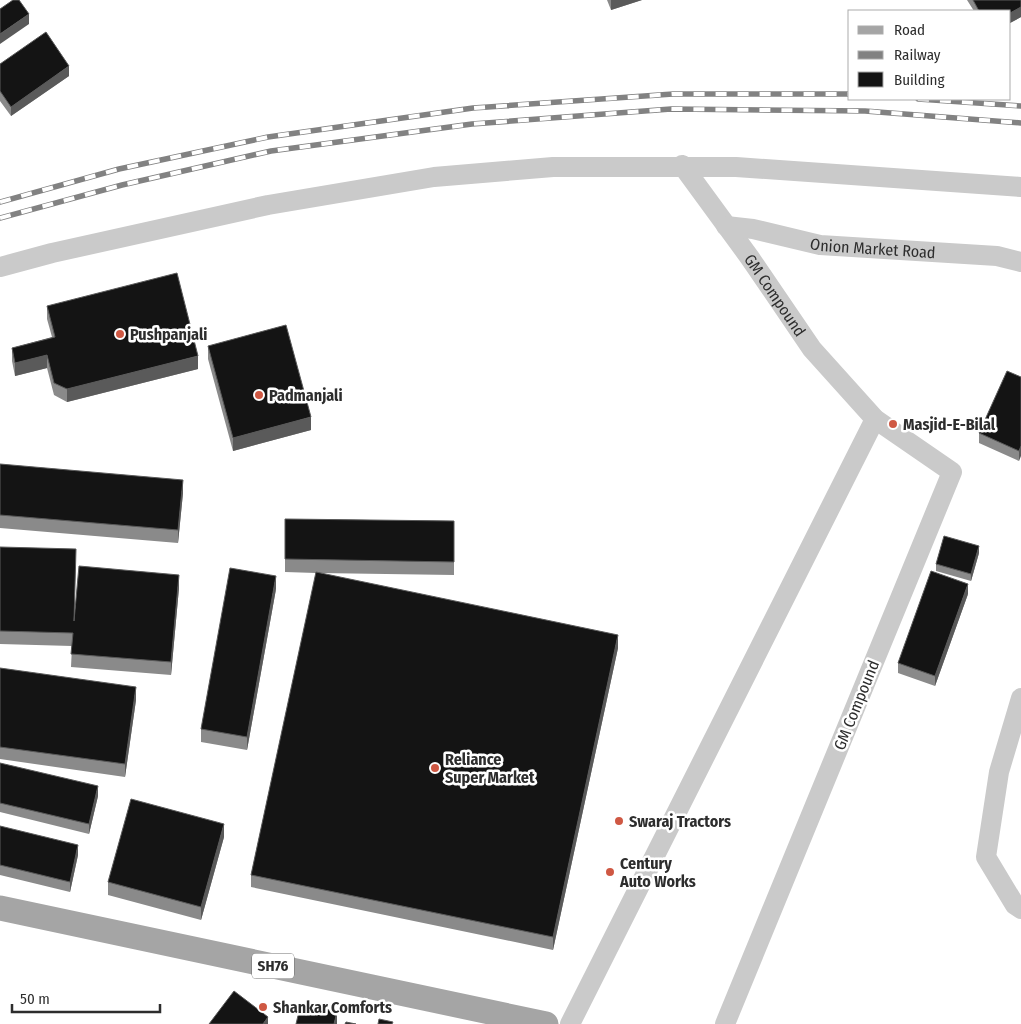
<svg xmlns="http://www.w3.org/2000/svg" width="1021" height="1024" viewBox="0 0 1021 1024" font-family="'Fira Sans Condensed',sans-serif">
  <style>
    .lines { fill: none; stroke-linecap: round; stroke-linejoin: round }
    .minor { stroke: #cacaca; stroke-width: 20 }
    .major { stroke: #a5a5a5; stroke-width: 25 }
    .rail-casing { stroke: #828282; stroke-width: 5.5 }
    .rail { stroke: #fff; stroke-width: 4; stroke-dasharray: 11; stroke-linecap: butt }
    .wall { fill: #8a8a8a }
    .shaded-wall { fill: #5a5a5a }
    .building { fill: #141414; stroke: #5a5a5a }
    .poi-dot { fill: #cf5843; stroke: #fff; stroke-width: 2 }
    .labels { text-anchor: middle; stroke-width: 5; stroke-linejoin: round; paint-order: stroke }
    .shield { fill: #fff; stroke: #6c6c6c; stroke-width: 1 }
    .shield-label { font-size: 15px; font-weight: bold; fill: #2d2d2d }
    .street-label { font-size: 16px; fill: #2d2d2d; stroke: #fff }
    .poi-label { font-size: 16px; font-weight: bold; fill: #2d2d2d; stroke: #fff; text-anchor: start }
  </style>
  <rect width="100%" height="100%" fill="#fff"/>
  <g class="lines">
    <!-- minor -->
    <g class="minor">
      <path id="s1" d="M682 165 750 258 812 349 875 419 952 472 725 1024"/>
      <path id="s2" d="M726 226 753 229 820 245 997 256 1021 262"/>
      <path d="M0 267 52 253 268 205 434 177 553 167H736L1021 187"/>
      <path d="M1021 698 999 772 986 857 1015 905 1021 909"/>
      <path d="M570 1024 875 419"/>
    </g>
    <!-- major -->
    <path class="major" d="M0 908 546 1024"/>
    <!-- rail casing -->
    <g class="rail-casing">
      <path id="rail" d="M918 99 1021 106
        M0 202 119 169 268 137 473 108 673 94H850
        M0 218 122 185 271 151 472 124 671 109 865 111 1021 123"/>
    </g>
    <!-- rail -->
    <use href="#rail" class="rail"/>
  </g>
  <!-- wall -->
  <path class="wall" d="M607 0H642L611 10Z
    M967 0H1021V17L1010 23V11H974Z
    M0 64 69 76 11 116 0 101Z
    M47 306 198 369 67 402 54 395 47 368 15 376 12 361V348L52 337 47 319Z
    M208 346 311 430 233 451 208 359Z
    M1021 377 1019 461 979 443V433Z
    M0 464 183 493 178 543 0 528Z
    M285 519 454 521V575L318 573 618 648 553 950 251 887V875L316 573 285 572Z
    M0 547 74 615 179 588 171 675 71 667 72 646 0 644Z
    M979 553 971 581 936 571V564Z
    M276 589 247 750 201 742V729Z
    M968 594 935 686 898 673V663Z
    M0 668 136 700 125 777 0 759Z
    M0 763 98 796 89 834 0 812Z
    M0 826 78 855 70 892 0 875Z
    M224 837 201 920 108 895V882Z"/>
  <!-- shaded-wall -->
  <path class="shaded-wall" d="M611 0H642L611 10Z
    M1021 7V17L1010 23V13Z
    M29 14V24L0 44V34Z
    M69 66V76L11 116V107Z
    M47 355V368L15 376V363Z
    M198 356V369L67 402V389Z
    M311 417V430L233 451V438Z
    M1021 446V456L1019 461V451Z
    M183 480V493L178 543V530Z
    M979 546V553L971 581V574Z
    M179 575V588L171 675V662Z
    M276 576V589L247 750V737Z
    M968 584V594L935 686V676Z
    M618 635V648L553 950V937Z
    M136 687V700L125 777V764Z
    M98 786V796L89 834V824Z
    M224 824V837L201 920V907Z
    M78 845V855L70 892V882Z
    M337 1012V1024H334Z
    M268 1017V1024H263Z"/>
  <!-- building -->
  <path class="building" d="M13 0H19L29 14 0 34V9Z
    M973 0H1021V7L1010 13V11H979Z
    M46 32 69 66 11 107 0 91V64Z
    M177 273 198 356 67 389 54 383 47 355 15 363 12 348 55 337 47 306Z
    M286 325 311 417 233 438 208 346Z
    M1007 371 1021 377V446L1019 451 979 433Z
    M0 464 183 480 178 530 0 515Z
    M285 519 454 521V562L285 559Z
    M944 536 979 546 971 574 936 564Z
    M0 547 76 549 74 621 79 566 179 575 171 662 71 654 73 633 0 631Z
    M230 568 276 576 247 737 201 729Z
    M931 571 968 584 935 676 898 663Z
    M316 572 618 635 553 937 251 875Z
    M0 668 136 687 125 764 0 747Z
    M0 763 98 786 89 824 0 803Z
    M131 799 224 824 201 907 108 882Z
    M0 826 78 845 70 882 0 865Z
    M234 991 268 1017 263 1024H209Z
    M301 1003 337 1012 334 1024H296Z
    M379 1019 393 1022 392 1024H378Z
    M346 1022 356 1024H345Z"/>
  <!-- markers -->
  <g class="poi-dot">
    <circle cx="120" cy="334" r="5"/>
    <circle cx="259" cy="395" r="5"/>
    <circle cx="893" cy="424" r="5"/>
    <circle cx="435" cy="768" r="5"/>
    <circle cx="619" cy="821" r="5"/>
    <circle cx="610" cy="872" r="5"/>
    <circle cx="263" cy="1007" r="5"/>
  </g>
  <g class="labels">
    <!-- shield labels -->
    <rect class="shield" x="252" y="953.5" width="42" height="25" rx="4"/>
    <g class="shield-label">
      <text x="273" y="971">SH76</text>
    </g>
    <!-- street labels -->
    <g class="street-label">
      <text dy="6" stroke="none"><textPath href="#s2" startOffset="149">Onion Market Road</textPath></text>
      <text dy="6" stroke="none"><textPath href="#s1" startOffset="160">GM Compound</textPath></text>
      <text transform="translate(856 705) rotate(-68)" y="6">GM Compound</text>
    </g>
    <!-- poi labels -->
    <g class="poi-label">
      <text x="130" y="340">Pushpanjali</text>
      <text x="269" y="401">Padmanjali</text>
      <text x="903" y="430">Masjid-E-Bilal</text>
      <text x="445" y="765">Reliance<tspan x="445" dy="18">Super Market</tspan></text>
      <text x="629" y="827">Swaraj Tractors</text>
      <text x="620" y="869">Century<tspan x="620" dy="18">Auto Works</tspan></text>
      <text x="273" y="1013">Shankar Comforts</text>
    </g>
  </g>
  <!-- legend -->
  <rect x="848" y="10" width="162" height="90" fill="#ffffff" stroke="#ababab"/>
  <rect x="858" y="26" width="25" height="8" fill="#a5a5a5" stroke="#ababab"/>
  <text x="894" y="35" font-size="15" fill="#2d2d2d">Road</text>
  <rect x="858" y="51" width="25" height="8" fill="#828282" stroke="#ababab"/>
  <text x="894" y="60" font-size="15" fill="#2d2d2d">Railway</text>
  <rect x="858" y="72" width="25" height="15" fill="#141414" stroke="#ababab"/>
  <text x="894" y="85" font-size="15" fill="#2d2d2d">Building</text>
  <!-- scale -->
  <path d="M12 1004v8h148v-8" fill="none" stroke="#2d2d2d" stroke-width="2.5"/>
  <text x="20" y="1004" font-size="15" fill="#2d2d2d" stroke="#ffffff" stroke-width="4" paint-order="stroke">50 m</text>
</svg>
